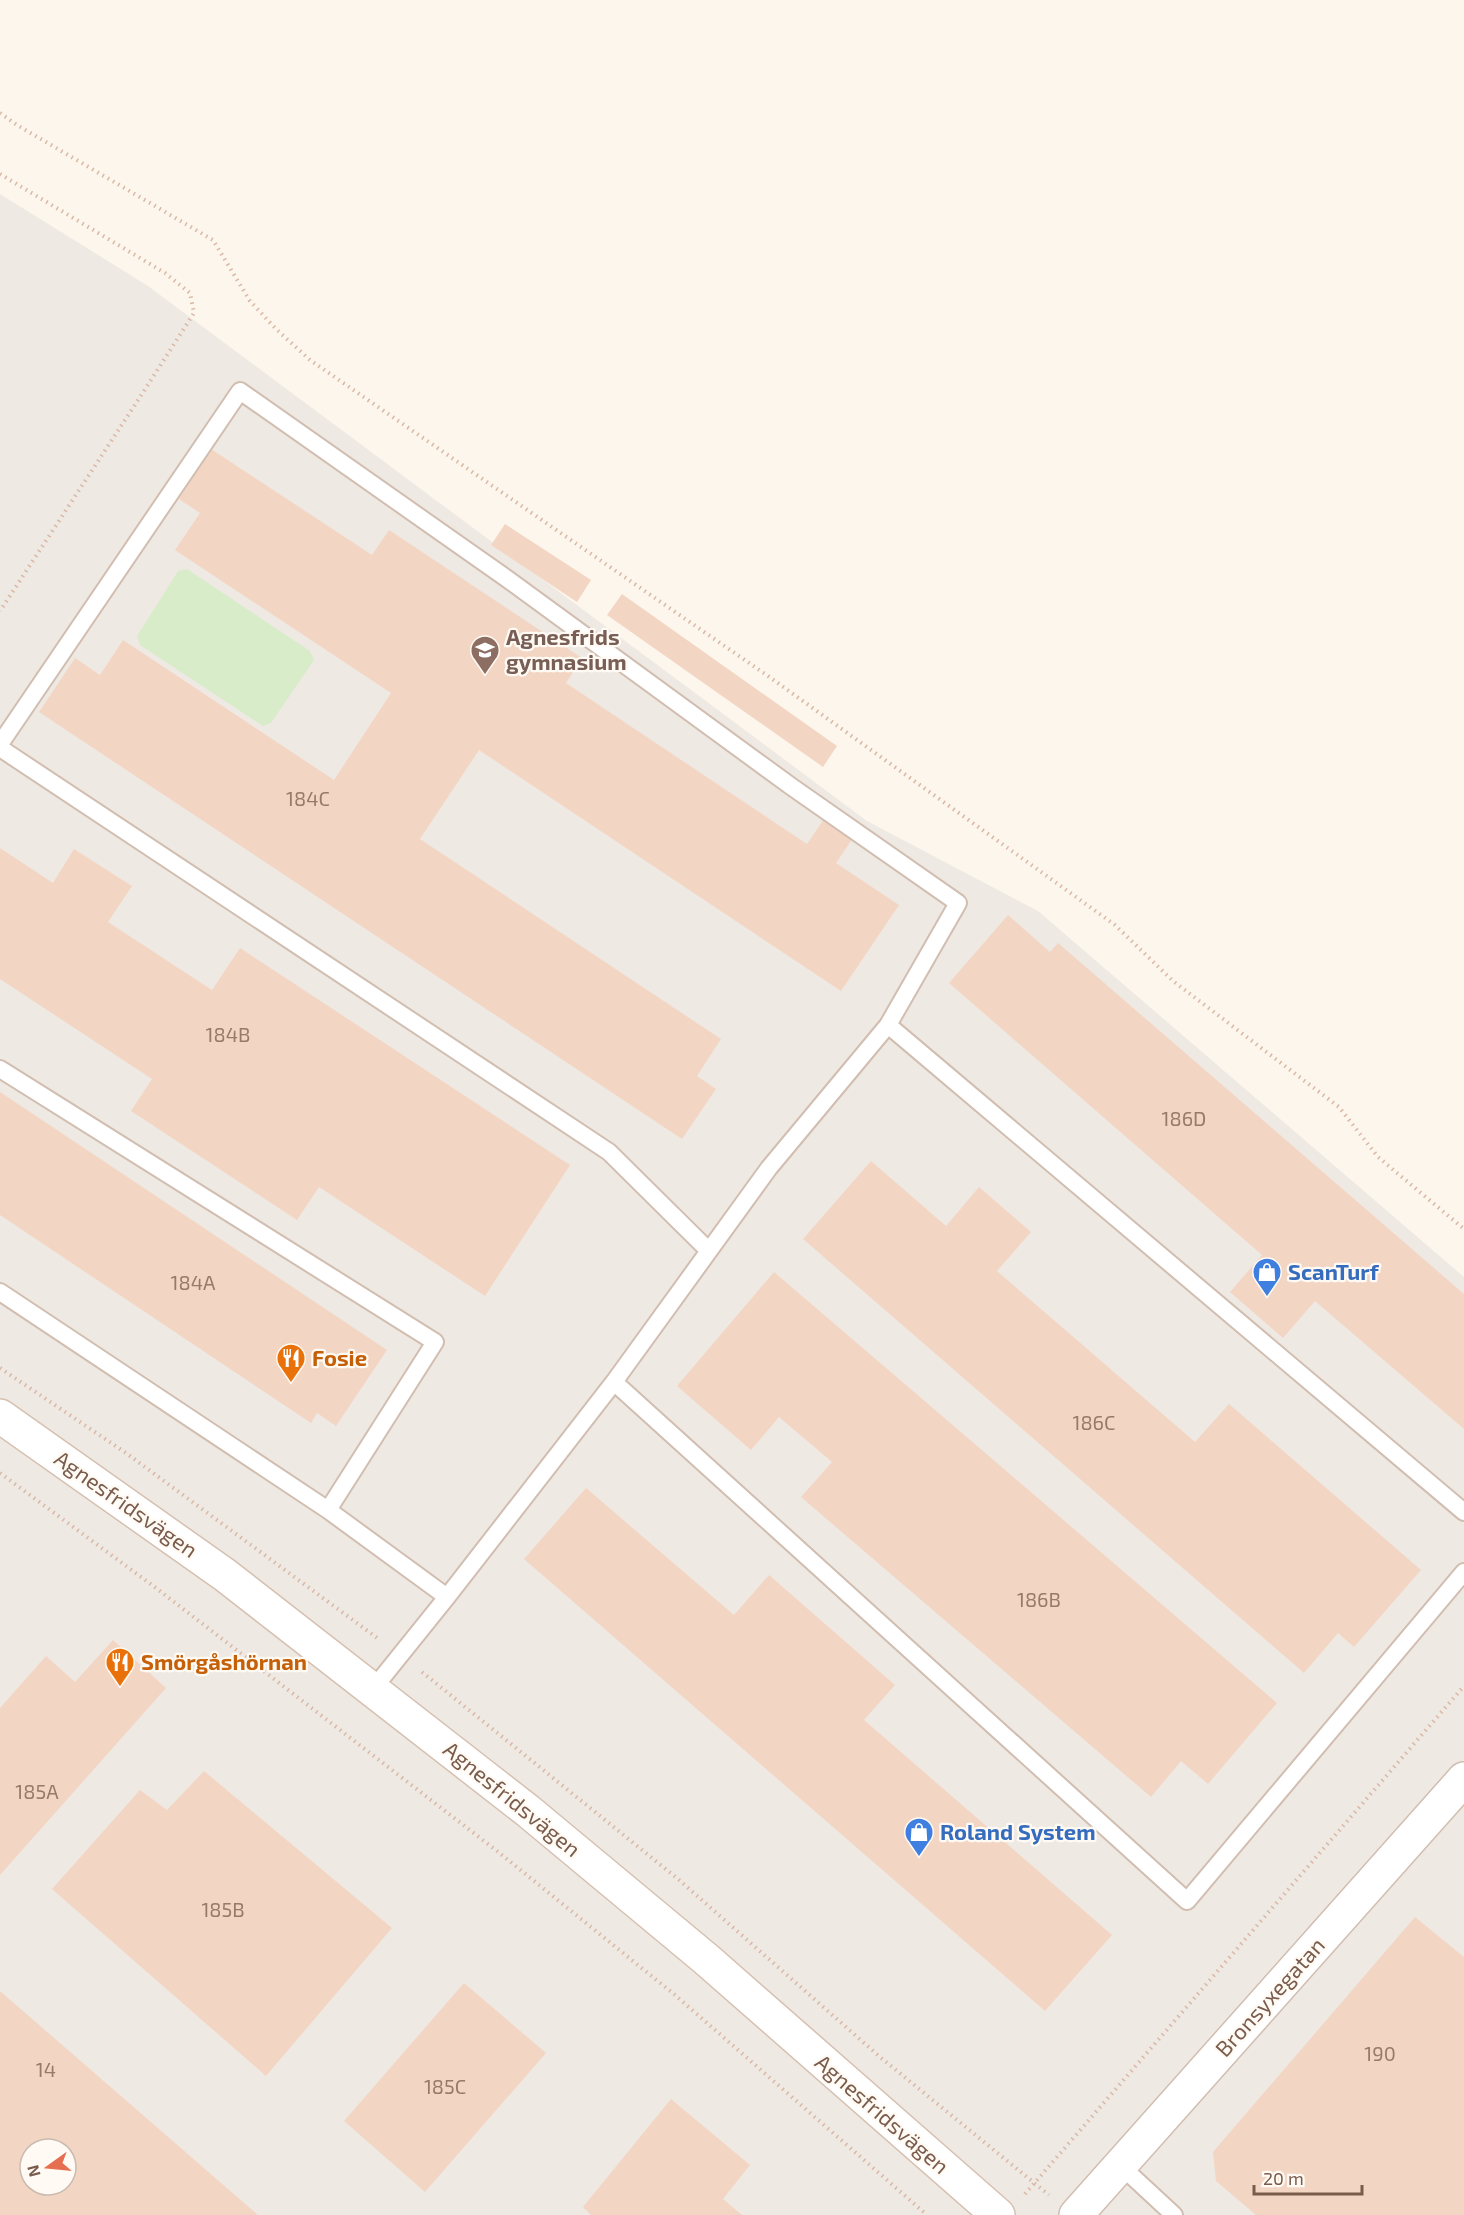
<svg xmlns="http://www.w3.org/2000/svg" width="1464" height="2215" viewBox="0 0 1464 2215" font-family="'Exo 2',sans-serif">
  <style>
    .industrial { fill: #efe9e4; fill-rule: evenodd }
    .green { fill: #d8ecc9 }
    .building { fill: #f3d5c3; fill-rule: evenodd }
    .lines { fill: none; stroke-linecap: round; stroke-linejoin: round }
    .lane-casing { stroke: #d1beb0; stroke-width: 20 }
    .street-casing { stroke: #d1beb0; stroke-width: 36 }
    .secondary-casing { stroke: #d6c0b0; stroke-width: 36 }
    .path { stroke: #d9b8a5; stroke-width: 4; stroke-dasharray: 1.5 4.5; stroke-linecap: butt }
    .lane { stroke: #fff; stroke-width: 16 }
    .street { stroke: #fff; stroke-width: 33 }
    .secondary { stroke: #fff; stroke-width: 33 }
    .labels { text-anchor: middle; stroke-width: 4.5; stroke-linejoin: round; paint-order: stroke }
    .number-label { font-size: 20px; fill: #987a6a }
    .education-label { font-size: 22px; font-weight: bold; fill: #785e54; stroke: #fffaf3; text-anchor: start }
    .shop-label { font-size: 22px; font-weight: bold; fill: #366cbe; stroke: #fffaf3; text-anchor: start }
    .food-label { font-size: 22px; font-weight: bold; fill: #c56008; stroke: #fffaf3; text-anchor: start }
    .street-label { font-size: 22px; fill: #7a5c4d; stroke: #fffaf3 }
  </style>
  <rect width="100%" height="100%" fill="#fdf6ec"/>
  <!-- industrial -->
  <path class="industrial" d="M0 194 148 286 867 821 1038 911 1464 1277V2215H0ZM30 2149H66V2185H30Z"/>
  <!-- green -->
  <path class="green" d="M187 569 310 651 314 660 271 723 263 726 140 645 137 636 178 571Z"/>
  <!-- building -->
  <path class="building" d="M211 449 372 555 389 530 582 658 566 683 807 844 824 819 853 838 836 863 899 905 841 991 479 750 420 839 721 1039 697 1076 716 1089 682 1139 39 712 75 658 100 675 123 640 334 780 391 693 175 550 200 513 179 499Z
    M505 524 591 580 577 602 491 545Z
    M622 594 837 746 823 767 607 615Z
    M0 848 53 883 74 849 132 886 108 922 212 990 240 948 570 1165 485 1296 319 1187 297 1220 131 1111 152 1079 0 979Z
    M1008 915 1050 952 1058 943 1464 1294V1429L1315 1301 1283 1338 1230 1292 1262 1255 949 983Z
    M0 1092 387 1350 336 1426 317 1413 311 1423 0 1215Z
    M871 1161 946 1226 979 1187 1031 1232 997 1271 1195 1442 1229 1404 1421 1570 1354 1647 1338 1633 1304 1673 803 1239Z
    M774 1272 1277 1703 1208 1784 1181 1761 1151 1797 801 1497 832 1462 779 1417 751 1450 677 1386Z
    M586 1488 734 1615 769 1575 895 1685 864 1720 1112 1935 1045 2011 524 1559Z
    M113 1640 166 1688 0 1875V1708L46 1656 75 1682Z
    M204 1771 392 1928 266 2076 52 1889 140 1790 167 1810Z
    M1415 1917 1464 1957V2215H1256L1216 2181 1213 2152Z
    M464 1983 546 2053 425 2192 344 2121Z
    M0 1991 258 2215H0ZM30 2149H66V2185H30Z
    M671 2099 750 2165 723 2199 742 2215H591L583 2207Z"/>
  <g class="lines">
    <!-- lane casing -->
    <g class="lane-casing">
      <path id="lane" d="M0 744 240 391 506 578 792 787 958 903 888 1025
        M0 748 609 1152 709 1251
        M0 1069 435 1342 328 1510
        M0 1292 328 1510 447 1597
        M614 1382 1187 1901 1464 1572
        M373 1689 447 1597 614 1382 769 1168 888 1025 1464 1512
        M1120 2165 1174 2215"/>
    </g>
    <!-- street casing -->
    <g class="street-casing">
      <path id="street" d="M1076 2215 1464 1779"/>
    </g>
    <!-- secondary casing -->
    <g class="secondary-casing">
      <path id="secondary" d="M0 1416 225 1575 528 1811 706 1959 998 2215"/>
    </g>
    <!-- path -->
    <path class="path" d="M0 113 17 125 213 240 250 301 276 329 310 360 768 676 1115 925 1173 981 1339 1107 1378 1157 1464 1229
      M0 174 165 273 190 293 194 313 142 394 0 611
      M0 1368 126 1453 380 1640
      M0 1473 156 1588 497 1851 675 1995 927 2215
      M422 1672 678 1879 880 2057 1049 2195
      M1025 2194 1464 1686"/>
    <!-- lane -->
    <use href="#lane" class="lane"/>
    <!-- street -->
    <use href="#street" class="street"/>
    <!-- secondary -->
    <use href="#secondary" class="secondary"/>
  </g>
  <!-- icons -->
  <defs>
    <g id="school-pin" transform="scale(1.5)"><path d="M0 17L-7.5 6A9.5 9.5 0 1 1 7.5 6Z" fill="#8d6e63" stroke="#fffaf3"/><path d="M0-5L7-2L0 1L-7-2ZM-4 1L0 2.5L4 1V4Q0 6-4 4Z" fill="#fff"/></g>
    <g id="shop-pin" transform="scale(1.5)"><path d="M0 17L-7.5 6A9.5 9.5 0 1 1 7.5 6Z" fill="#3f7fe0" stroke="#fffaf3"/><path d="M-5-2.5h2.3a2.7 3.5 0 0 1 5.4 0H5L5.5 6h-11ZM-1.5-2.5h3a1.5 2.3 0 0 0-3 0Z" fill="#fff"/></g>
    <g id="restaurant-pin" transform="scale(1.5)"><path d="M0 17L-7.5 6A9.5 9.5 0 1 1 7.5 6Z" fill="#e8710a" stroke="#fffaf3"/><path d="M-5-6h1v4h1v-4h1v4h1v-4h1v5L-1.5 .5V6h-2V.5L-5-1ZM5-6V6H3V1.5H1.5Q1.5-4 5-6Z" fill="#fff"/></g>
  </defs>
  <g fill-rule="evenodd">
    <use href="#school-pin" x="485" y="650"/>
    <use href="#shop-pin" x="1267" y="1272"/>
    <use href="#restaurant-pin" x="291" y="1358"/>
    <use href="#restaurant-pin" x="120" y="1662"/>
    <use href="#shop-pin" x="919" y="1832"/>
  </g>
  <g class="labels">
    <!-- number labels -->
    <g class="number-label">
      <text x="308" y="806">184C</text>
      <text x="228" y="1042">184B</text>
      <text x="1184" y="1126">186D</text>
      <text x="193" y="1290">184A</text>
      <text x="1094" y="1430">186C</text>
      <text x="1039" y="1607">186B</text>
      <text x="37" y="1799">185A</text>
      <text x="223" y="1917">185B</text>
      <text x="1380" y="2061">190</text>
      <text x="46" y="2077">14</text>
      <text x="445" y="2094">185C</text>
    </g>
    <!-- education labels -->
    <g class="education-label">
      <text x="506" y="645">Agnesfrids<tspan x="506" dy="25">gymnasium</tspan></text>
    </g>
    <!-- shop labels -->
    <g class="shop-label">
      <text x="1288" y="1280">ScanTurf</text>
      <text x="940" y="1840">Roland System</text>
    </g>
    <!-- food labels -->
    <g class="food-label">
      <text x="312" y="1366">Fosie</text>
      <text x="141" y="1670">Smörgåshörnan</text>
    </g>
    <!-- street labels -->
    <g class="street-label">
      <text transform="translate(126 1504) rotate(35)" y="8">Agnesfridsvägen</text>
      <text transform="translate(512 1799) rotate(39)" y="8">Agnesfridsvägen</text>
      <text transform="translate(1270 1997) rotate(-48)" y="8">Bronsyxegatan</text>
      <text transform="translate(882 2114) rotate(41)" y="8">Agnesfridsvägen</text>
    </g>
  </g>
  <!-- north arrow -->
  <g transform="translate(48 2167) rotate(255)"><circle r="28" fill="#fffaf3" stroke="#cabbb1" stroke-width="1.5"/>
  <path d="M0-4.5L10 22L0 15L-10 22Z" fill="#e76f51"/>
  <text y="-9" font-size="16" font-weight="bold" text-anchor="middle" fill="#7a5c4d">N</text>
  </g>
  <!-- scale -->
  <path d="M1254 2185v9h108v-9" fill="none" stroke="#7a5c4d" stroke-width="3"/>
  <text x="1263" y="2185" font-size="18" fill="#7a5c4d" stroke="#fffaf3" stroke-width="4.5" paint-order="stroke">20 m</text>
</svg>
